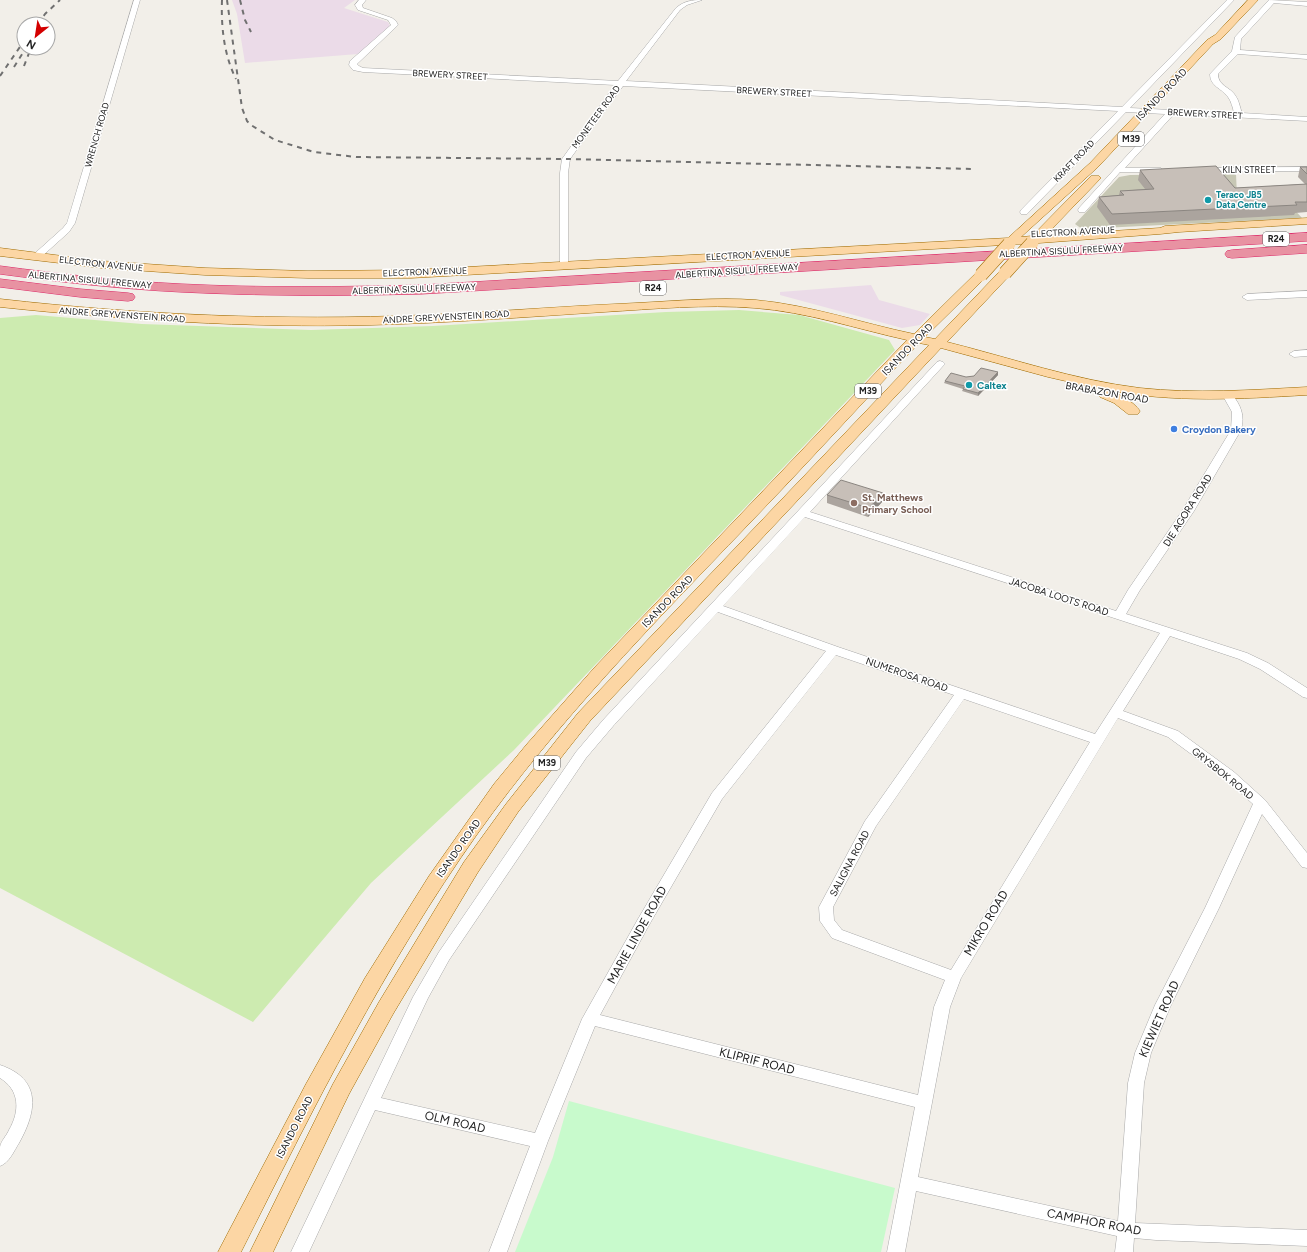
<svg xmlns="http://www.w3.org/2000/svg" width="1307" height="1252" viewBox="0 0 1307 1252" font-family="Figtree,sans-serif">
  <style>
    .industrial { fill: #ebdbe8 }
    .construction { fill: #c7c7b4 }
    .grass { fill: #cdebb0 }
    .park { fill: #c8facc }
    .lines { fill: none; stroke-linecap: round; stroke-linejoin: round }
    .minor-casing { stroke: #a9a9a9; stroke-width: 1 }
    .major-casing { stroke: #a06b00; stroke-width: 1 }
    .highway-casing { stroke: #dc2a67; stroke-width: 1 }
    .minor { fill: #fff; fill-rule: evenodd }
    .major { fill: #fcd6a4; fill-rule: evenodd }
    .highway { fill: #e892a2; fill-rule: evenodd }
    .rail { stroke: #707070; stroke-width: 2; stroke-dasharray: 5 5; stroke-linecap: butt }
    .major-bridge-casing { stroke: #a06b00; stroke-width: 14; stroke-linecap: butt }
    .major-bridge { stroke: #fcd6a4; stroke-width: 13 }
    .wall { fill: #aba49e }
    .shaded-wall { fill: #8b8681 }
    .building { fill: #c7bfb8; stroke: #8b8681 }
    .culture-dot { fill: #0f9aa8; stroke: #fff; stroke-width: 1.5 }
    .shop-dot { fill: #3f7fe0; stroke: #fff; stroke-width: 1.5 }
    .education-dot { fill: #8d6e63; stroke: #fff; stroke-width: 1.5 }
    .labels { text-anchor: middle; stroke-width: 3; stroke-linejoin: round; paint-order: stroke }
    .far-street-label { font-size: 9px; fill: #222; stroke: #fff }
    .shield { fill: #fff; stroke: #646464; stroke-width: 1 }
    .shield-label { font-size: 9px; font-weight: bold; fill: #222 }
    .far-culture-label { font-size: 9px; font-weight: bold; fill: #0d838f; stroke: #fff; text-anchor: start }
    .street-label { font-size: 10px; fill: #222; stroke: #fff }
    .culture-label { font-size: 10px; font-weight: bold; fill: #0d838f; stroke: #fff; text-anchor: start }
    .shop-label { font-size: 10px; font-weight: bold; fill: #366cbe; stroke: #fff; text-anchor: start }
    .education-label { font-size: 10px; font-weight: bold; fill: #785e54; stroke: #fff; text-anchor: start }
    .near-street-label { font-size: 12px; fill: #222; stroke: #fff }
  </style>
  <rect width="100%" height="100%" fill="#f2efe9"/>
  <!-- industrial -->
  <path class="industrial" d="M232 0H355L344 8 388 22 390 26 358 54 245 63 237 14Z
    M871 285 879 300 930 314 920 325 902 328 780 295V292Z"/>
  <!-- construction -->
  <path class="construction" d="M1236 174 1237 196 1280 194 1302 218 1082 229 1075 224 1119 177 1130 175Z"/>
  <!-- grass -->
  <path class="grass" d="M739 310 799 315 889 340 895 350 514 750 371 883 253 1022 0 888V318L36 315 142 324 311 330 433 326 666 312Z"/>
  <!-- park -->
  <path class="park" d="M569 1101 895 1188 881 1252H515L553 1157Z"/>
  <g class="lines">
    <!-- minor casing -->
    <g class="minor-casing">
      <path id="minor" d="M134 0H140L75 223 69 232 39 259H33L32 257 33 255 63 228 67 223Z
        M359 0H366L362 5 363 8 392 18 396 21 398 25 357 64 359 66 363 68 618 81 676 8C684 1 692 0 702 0L687 5 680 10 626 81 1122 107 1227 0H1234L1130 108 1234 113C1233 108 1231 101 1228 97 1222 88 1210 87 1210 74L1232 51 1235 37 1269 0 1307 2V6L1274 3 1241 39 1240 50 1307 55V59L1238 54 1218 74C1218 86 1230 87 1235 95 1239 100 1240 108 1242 113L1307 117V121L1174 114 1125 168H1161L1162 170 1161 172H1120L1085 212H1079L1078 210 1079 208 1165 114 1126 112 1027 214H1021L1020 212 1021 210 1118 111 623 86 570 159 568 173V265L564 268 560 265V173L562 159 615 85 363 72 353 70 349 65 350 61 391 25 388 20 358 10 355 5Z
        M1307 167V171L1204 172 1200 170 1204 168Z
        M1307 291V297L1247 300 1242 297 1247 294Z
        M1307 350V356L1294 357 1289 354 1294 351Z
        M940 361 943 362 945 364 943 366 810 512 1116 611 1128 590 1182 511 1231 430 1232 412 1223 396 1224 394H1232C1241 406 1245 415 1241 430L1194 511 1140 590 1126 614 1247 653 1268 663 1307 688V698L1303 697 1260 669 1239 659 1170 636 1123 711 1178 731 1234 772 1265 800 1307 853V868L1302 867 1262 814 1219 908 1171 1005 1151 1053 1144 1083 1135 1223 1307 1230V1246L1156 1240 1134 1238 1133 1252H1115L1117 1236 916 1191 905 1252H887L915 1107 595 1026 548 1141 507 1252H489L530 1146 375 1110 309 1252H291L413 997 439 952 576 752 604 719 937 362ZM805 517 1160 633 1095 734 838 647 723 606ZM718 612 826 651 712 793 638 919 582 1019 535 1133 381 1098 428 998 449 960 586 758 614 725ZM836 655 954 695 865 821 819 907 820 921 832 938 945 980 934 1007 918 1095 600 1015 649 925 722 799ZM964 699 1090 742 951 970 842 930 834 920 833 907 876 826ZM1118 718 1168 737 1224 778 1253 804 1205 908 1155 1005 1135 1053 1128 1083 1118 1221 918 1177 950 1007 961 978Z
        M0 1065C42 1079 37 1111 19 1143 14 1151 9 1163 0 1166 0 1160 0 1153 0 1147 1 1141 7 1135 9 1130 20 1111 20 1090 0 1078Z"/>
    </g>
    <!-- major casing -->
    <g class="major-casing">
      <path id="major" d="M1248 0H1258L1221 39 1213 44 1098 167 1021 237 1032 236 1091 176H1099L1101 178 1099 180 1046 235 1160 228 1165 226 1307 218V224L1179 232 1160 234 1039 243 1032 247 1027 244H1015L1009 248 1004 245 411 278H308L205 275 102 268 0 256V248L102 261 205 268 308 271 411 270 1008 238 1090 163 1207 40 1215 35Z
        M1005 269 1009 270 1011 273 1009 276 947 342C1011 358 1074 380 1140 388 1195 394 1251 390 1307 387V395C1240 399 1173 403 1106 390 1118 393 1133 401 1140 411L1138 414H1128L1114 403 1100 397 1098 394 1100 391 1105 390 1048 377 941 348 590 721 518 812 478 872 393 1014 349 1094 273 1252H250L333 1084 379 1002 464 862 506 804 578 713 929 345 919 343C861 404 805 466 746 527 652 625 557 722 478 833 385 964 313 1109 241 1252H218L306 1084 365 978 429 876 494 784 527 744 595 667 907 340C857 329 807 312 755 308 705 304 654 309 604 312 526 317 448 323 371 325 247 328 123 320 0 307V299C141 315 282 321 424 315 495 312 565 306 636 303 676 301 716 297 756 300 810 305 861 323 914 334L977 272H985L987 275 985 278 925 337 935 339 1001 270Z"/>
    </g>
    <!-- highway casing -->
    <g class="highway-casing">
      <path id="highway" d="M1307 233V241L421 294C341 296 261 296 181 292 120 289 60 282 0 274V266C60 274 120 281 181 284 261 288 341 287 421 285Z
        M1307 245V253L1232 258 1227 257 1225 254 1227 251 1232 250Z
        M0 279 80 289 128 293 133 294 135 297 133 300 128 301 80 297 0 287Z"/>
    </g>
    <!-- minor -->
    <use href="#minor" class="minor"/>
    <!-- major -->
    <use href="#major" class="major"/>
    <!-- highway -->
    <use href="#highway" class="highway"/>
    <!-- rail -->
    <path class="rail" d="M222 0C221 27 224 55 236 79
      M227 0 242 108 247 121 251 125 275 140 314 152 356 157 566 159 975 169
      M240 0 245 20 251 32
      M38 24 45 14 60 0
      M24 66 31 48
      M14 67 26 48
      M0 76 24 41"/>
    <!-- major-bridge casing -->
    <g class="major-bridge-casing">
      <path id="major-bridge" d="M1005 273 1032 243
        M981 275 1009 244"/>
    </g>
    <!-- major-bridge -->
    <use href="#major-bridge" class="major-bridge"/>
  </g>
  <!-- wall -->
  <path class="wall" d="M1300 167H1307V212L1295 213 1294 215 1110 225 1097 207 1099 197 1119 195 1120 191 1145 189 1138 180 1140 170 1235 188 1305 184 1298 177Z
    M998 372V375L978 396 962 391 963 389 944 383 945 381Z
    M827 495 882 502 868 517 827 503Z"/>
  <!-- shaded-wall -->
  <path class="shaded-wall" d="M998 372V375L978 396V393Z
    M883 493 882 502 868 517 869 508Z"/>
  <!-- building -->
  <path class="building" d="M1216 166 1235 188 1307 184V202H1295L1297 205 1112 214 1099 197 1124 195 1120 191 1154 189 1140 170Z
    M1300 167H1307V174Z
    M981 368 998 372 978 393 963 389 965 386 945 381 951 373 966 377 974 376Z
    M841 480 883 493 869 508 827 495Z"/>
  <!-- markers -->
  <g class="culture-dot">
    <circle cx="1208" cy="200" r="4"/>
    <circle cx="969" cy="385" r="4"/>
  </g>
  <circle class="shop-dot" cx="1174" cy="429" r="4"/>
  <circle class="education-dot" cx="854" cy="503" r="4"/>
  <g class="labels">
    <!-- far-street labels -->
    <g class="far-street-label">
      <text transform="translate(450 75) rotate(3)" y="3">BREWERY STREET</text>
      <text transform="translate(774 92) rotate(3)" y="3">BREWERY STREET</text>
      <text transform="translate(1205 114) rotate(3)" y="3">BREWERY STREET</text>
      <text transform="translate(596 117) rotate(-54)" y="3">MONETEER ROAD</text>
      <text transform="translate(97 135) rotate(-74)" y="3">WRENCH ROAD</text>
      <text transform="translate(1074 161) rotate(-46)" y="3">KRAFT ROAD</text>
      <text x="1249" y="173">KILN STREET</text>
      <text transform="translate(1073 232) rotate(-3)" y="3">ELECTRON AVENUE</text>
      <text transform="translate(1061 251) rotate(-3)" y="3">ALBERTINA SISULU FREEWAY</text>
      <text transform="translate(748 255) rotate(-3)" y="3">ELECTRON AVENUE</text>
      <text transform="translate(101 264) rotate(6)" y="3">ELECTRON AVENUE</text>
      <text transform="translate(737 271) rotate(-4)" y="3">ALBERTINA SISULU FREEWAY</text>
      <text transform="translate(425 272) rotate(-2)" y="3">ELECTRON AVENUE</text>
      <text transform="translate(90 280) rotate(5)" y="3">ALBERTINA SISULU FREEWAY</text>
      <text transform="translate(414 289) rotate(-2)" y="3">ALBERTINA SISULU FREEWAY</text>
      <text transform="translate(122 315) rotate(4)" y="3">ANDRE GREYVENSTEIN ROAD</text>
      <text transform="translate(446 317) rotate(-3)" y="3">ANDRE GREYVENSTEIN ROAD</text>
    </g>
    <!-- shield labels -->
    <g class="shield">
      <rect x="1118" y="132" width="26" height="14" rx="3"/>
      <rect x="1263" y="232" width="26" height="14" rx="3"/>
      <rect x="640" y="281" width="26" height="14" rx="3"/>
      <rect x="855" y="384" width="26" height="14" rx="3"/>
      <rect x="534" y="756" width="26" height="14" rx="3"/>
    </g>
    <g class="shield-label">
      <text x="1131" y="142">M39</text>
      <text x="1276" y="242">R24</text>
      <text x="653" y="291">R24</text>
      <text x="868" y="394">M39</text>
      <text x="547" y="766">M39</text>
    </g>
    <!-- far-culture labels -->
    <g class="far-culture-label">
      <text x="1216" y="198">Teraco JB5<tspan x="1216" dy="10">Data Centre</tspan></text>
    </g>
    <!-- street labels -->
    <g class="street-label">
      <text transform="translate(1161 94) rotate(-46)" y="4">ISANDO ROAD</text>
      <text transform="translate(907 349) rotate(-46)" y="4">ISANDO ROAD</text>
      <text transform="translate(1107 392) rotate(10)" y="4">BRABAZON ROAD</text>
      <text transform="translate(1187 510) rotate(-58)" y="4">DIE AGORA ROAD</text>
      <text transform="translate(1059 596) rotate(18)" y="4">JACOBA LOOTS ROAD</text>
      <text transform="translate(667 601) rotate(-46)" y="4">ISANDO ROAD</text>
      <text transform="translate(907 674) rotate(19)" y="4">NUMEROSA ROAD</text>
      <text transform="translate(1223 773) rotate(39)" y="4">GRYSBOK ROAD</text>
      <text transform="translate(458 848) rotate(-55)" y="4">ISANDO ROAD</text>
      <text transform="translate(849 863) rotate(-62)" y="4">SALIGNA ROAD</text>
      <text transform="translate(294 1127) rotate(-63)" y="4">ISANDO ROAD</text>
    </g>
    <!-- culture labels -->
    <g class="culture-label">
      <text x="977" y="389">Caltex</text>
    </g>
    <!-- shop labels -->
    <g class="shop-label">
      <text x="1182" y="433">Croydon Bakery</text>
    </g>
    <!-- education labels -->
    <g class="education-label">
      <text x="862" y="501">St. Matthews<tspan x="862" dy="12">Primary School</tspan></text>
    </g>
    <!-- near-street labels -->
    <g class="near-street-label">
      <text transform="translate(986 923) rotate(-59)" y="4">MIKRO ROAD</text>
      <text transform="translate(637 935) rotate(-61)" y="4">MARIE LINDE ROAD</text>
      <text transform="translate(1159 1019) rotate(-66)" y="4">KIEWIET ROAD</text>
      <text transform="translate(757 1061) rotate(14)" y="4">KLIPRIF ROAD</text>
      <text transform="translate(455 1122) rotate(13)" y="4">OLM ROAD</text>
      <text transform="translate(1094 1222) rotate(11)" y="4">CAMPHOR ROAD</text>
    </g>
  </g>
  <!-- north arrow -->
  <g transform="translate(36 36) rotate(210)"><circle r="19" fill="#ffffff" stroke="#a7a7a7"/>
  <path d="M0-3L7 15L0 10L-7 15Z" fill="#d40000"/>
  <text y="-6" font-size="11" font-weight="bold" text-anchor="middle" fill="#222222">N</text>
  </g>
</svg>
